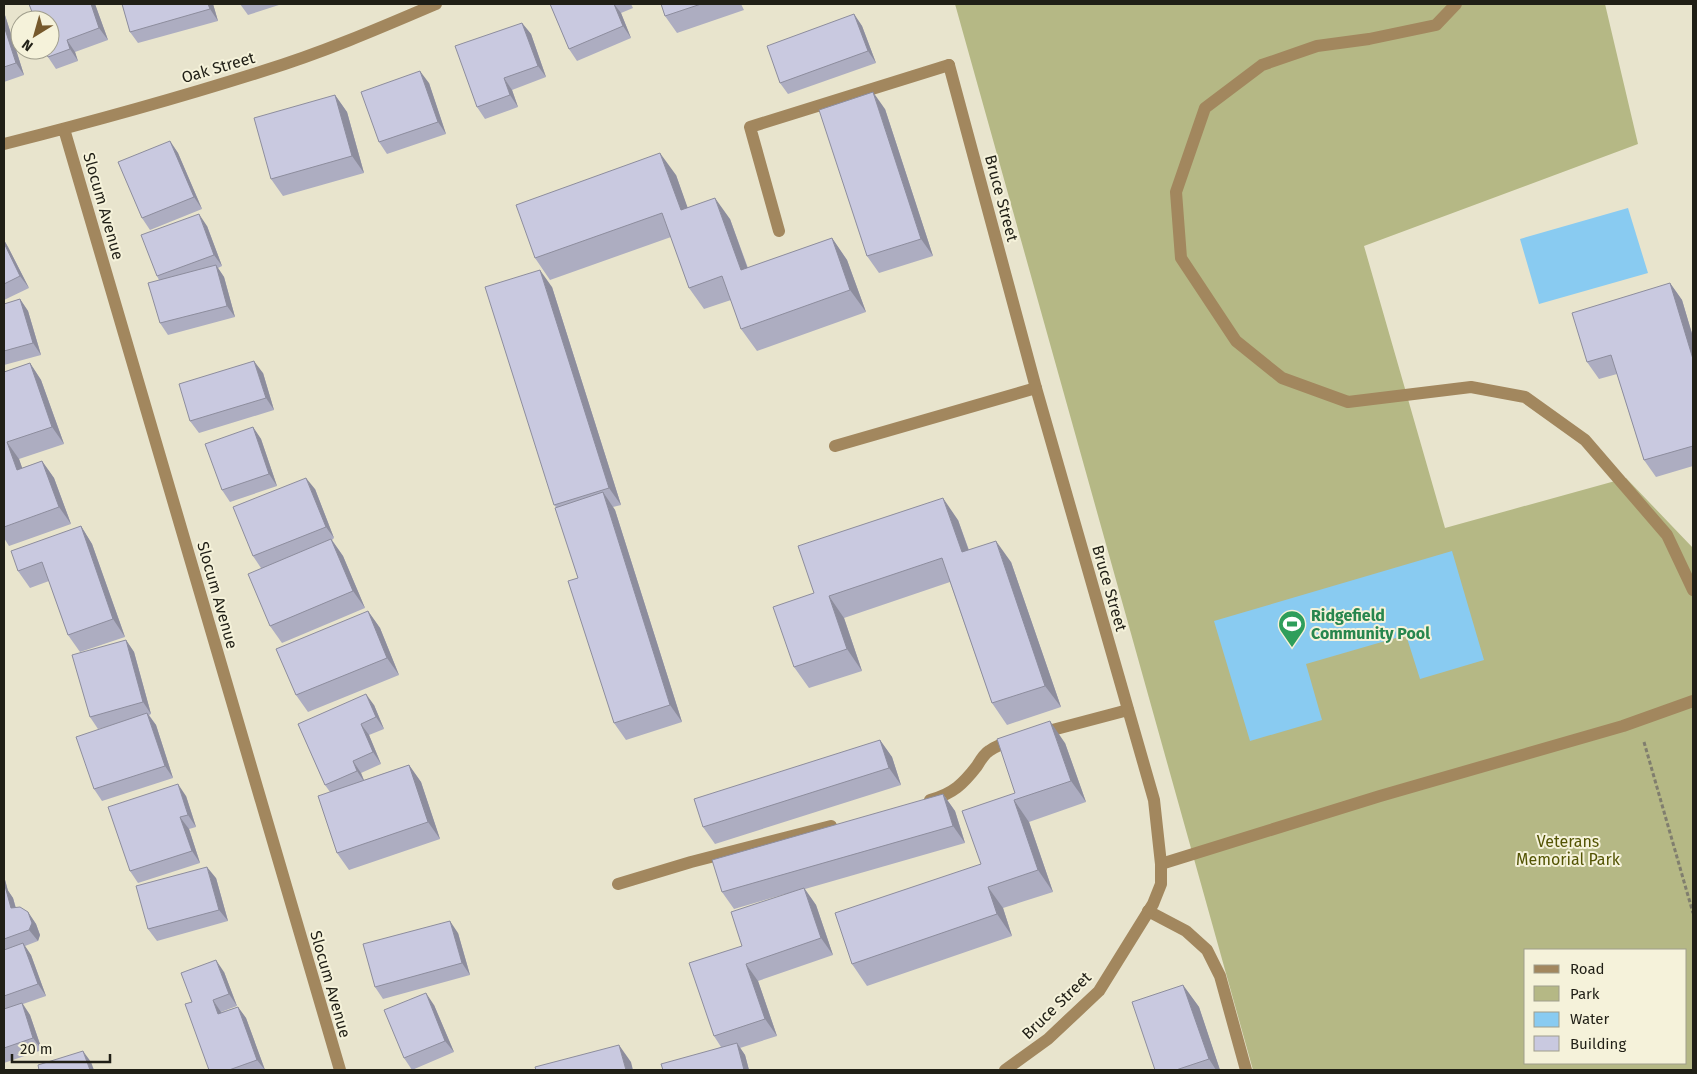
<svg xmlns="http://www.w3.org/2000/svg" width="1697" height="1074" viewBox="0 0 1697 1074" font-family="'Fira Sans',sans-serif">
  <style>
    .green { fill: #b5b885; fill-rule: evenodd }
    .water { fill: #89cbf1 }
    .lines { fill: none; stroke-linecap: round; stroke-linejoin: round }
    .path { stroke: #807e6e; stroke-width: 3; stroke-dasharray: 4 2.5; stroke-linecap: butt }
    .lane { stroke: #a2875e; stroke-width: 12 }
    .street { stroke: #a2875e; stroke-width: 12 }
    .wall { fill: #adadc1 }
    .shaded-wall { fill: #8d8d9d }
    .building { fill: #c9c9e0; stroke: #8d8d9d }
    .labels { text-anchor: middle; stroke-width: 4; stroke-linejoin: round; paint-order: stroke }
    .street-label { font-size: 16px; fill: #201f16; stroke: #f5f2da }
    .leisure-label { font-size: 16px; font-weight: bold; fill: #27864d; stroke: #f5f2da; text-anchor: start }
    .park-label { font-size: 16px; fill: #535404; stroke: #f5f2da }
  </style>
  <rect width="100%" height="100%" fill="#e8e4cd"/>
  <!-- green -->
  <path class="green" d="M955 4H1605L1638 144 1364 246 1445 528 1626 478 1693 548V1070H1253ZM1526 950H1686V1063H1526Z"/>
  <!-- water -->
  <path class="water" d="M1628 208 1648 273 1539 304 1520 239Z
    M1452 551 1484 660 1420 679 1406 635 1306 664 1322 720 1250 741 1214 621Z"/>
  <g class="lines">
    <!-- path -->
    <path class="path" d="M1644 742 1693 913"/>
    <!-- lane -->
    <path class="lane" d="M1456 4 1436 25 1369 39 1317 46 1262 65 1205 108 1176 192 1181 258 1236 341 1282 378 1348 402 1471 387 1525 397 1585 440 1667 535 1693 590
      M779 231 750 127 949 65
      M835 446 1036 388
      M1041 733 1128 710
      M930 800C953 794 963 784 977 766 980 761 984 754 989 751 997 745 1005 743 1015 740
      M1161 864 1380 796 1623 726 1693 701
      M618 884 691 862 831 826
      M1148 911 1186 931 1207 950 1220 976 1246 1070"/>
    <!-- street -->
    <path class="street" d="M949 65 1036 388 1154 800 1161 864V884L1153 904 1099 991 1048 1039 1005 1070
      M64 129 340 1070
      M4 144C91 122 178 98 263 71 322 53 380 28 436 4"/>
  </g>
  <!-- wall -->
  <path class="wall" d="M29 4H95L108 40 75 52 78 61 56 69 48 57Z
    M122 4H213L218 21 138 43 130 32Z
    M240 4H282L248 15Z
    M550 4H631L633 8 621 13 631 38 577 61 569 49Z
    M661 4H741L744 10 677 33 665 16Z
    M4 12 24 75 4 82Z
    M854 14 862 26 876 63 788 94 780 83Z
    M522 23 531 34 546 77 512 90 518 107 485 119 477 107Z
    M429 83 446 134 387 154 379 142Z
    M335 95 347 112 364 173 283 196 271 179Z
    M885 109 933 256 879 273 867 256Z
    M170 141 178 153 202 209 150 230 142 218Z
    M676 175 687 207 730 219 748 268 832 238 847 260 866 312 757 351 741 329 731 300 704 309 689 288 671 237 550 280 535 258Z
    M207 226 222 266 218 268 224 277 235 317 168 335 160 323 159 280 157 276Z
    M4 240 8 247 29 288 4 300Z
    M1670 283 1682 300 1693 337V466L1656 477 1644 460 1617 374 1599 379 1587 362Z
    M552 287 621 505 613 507 615 510 682 722 626 740 614 723 578 578 556 507 554 505Z
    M20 299 28 311 41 355 4 365V304Z
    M30 363 41 380 64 444 19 459 22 468 42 461 54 478 71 524 9 546 4 538V372Z
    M263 373 274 410 199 433 190 421Z
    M253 427 261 439 277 486 230 502 222 490Z
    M315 489 334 538 332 540 343 556 365 608 282 643 270 626 261 568 253 556Z
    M958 520 969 550 1011 562 1061 707 1007 725 992 703 950 582 844 618 862 671 809 688 794 667 814 593Z
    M81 526 92 544 125 637 80 652 68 635 49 581 30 588 18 571Z
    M368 611 380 628 399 675 308 712 296 695Z
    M126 640 134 652 151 714 149 715 156 725 173 778 102 801 94 789 110 726 98 729 90 717Z
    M374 705 384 729 369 735 381 764 361 773 364 780 409 765 421 782 440 839 349 870 337 853 330 792 325 785 298 724Z
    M880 740 892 757 901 785 715 844 703 827Z
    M1065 743 1086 802 1029 822 1053 892 1003 908 1012 936 867 986 852 964 981 864 1015 793Z
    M943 794 955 811 965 843 805 889 816 905 833 955 758 981 777 1036 740 1048 745 1055 749 1070H663L721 1047 714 1036 742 946 785 894 734 909 722 892Z
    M186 796 196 827 189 829 200 863 138 883 130 871Z
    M4 876 8 891 13 898 16 908 28 912 36 924 40 935 38 941 25 946 31 955 46 996 23 1004 30 1015 42 1050 4 1063Z
    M216 878 228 921 157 941 148 929Z
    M458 933 470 975 383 999 375 987Z
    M224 972 237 1006 221 1012H222L238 1007 246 1018 265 1070H209L192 1002Z
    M1183 985 1199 1007 1220 1070H1155Z
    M434 1005 454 1052 412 1070 404 1058Z"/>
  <!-- shaded-wall -->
  <path class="shaded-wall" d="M91 4H95L108 40 99 28Z
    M208 4H213L218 21 210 9Z
    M614 4 621 13 631 38 623 26Z
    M4 12 24 75 16 63 4 26Z
    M854 14 862 26 876 63 868 51Z
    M522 23 531 34 546 77 538 66Z
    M67 40 75 52 78 61 70 49Z
    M420 71 429 83 446 134 438 122Z
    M504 78 512 90 518 107 510 95Z
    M873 92 885 109 933 256 921 239Z
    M335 95 347 112 364 173 352 156Z
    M170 141 178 153 202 209 194 197Z
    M660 153 676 175 696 231 681 210Z
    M715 198 730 219 756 292 741 270Z
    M199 214 207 226 222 266 214 255Z
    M832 238 847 260 866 312 850 290Z
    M4 240 8 247 29 288 20 276 4 243Z
    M216 265 224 277 235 317 227 306Z
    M540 270 552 287 621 505 609 488Z
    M1670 283 1682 300 1693 337V359Z
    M20 299 28 311 41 355 33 343Z
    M254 361 263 373 274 410 266 398Z
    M30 363 41 380 64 444 52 427Z
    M253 427 261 439 277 486 269 474Z
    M7 442 19 459 29 487 17 470Z
    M42 461 54 478 71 524 59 507Z
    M306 478 315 489 334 538 326 527Z
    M603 492 615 510 682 722 670 705Z
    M943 498 958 520 977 574 962 552Z
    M81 526 92 544 125 637 113 619Z
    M331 539 343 556 365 608 353 591Z
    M996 541 1011 562 1061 707 1045 686Z
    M829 596 844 618 862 671 847 649Z
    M368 611 380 628 399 675 387 658Z
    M126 640 134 652 151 714 143 702Z
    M366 694 374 705 384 729 376 717Z
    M147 713 156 725 173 778 165 766Z
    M1050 721 1065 743 1086 802 1071 781Z
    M361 724 369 735 381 764 373 752Z
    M880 740 892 757 901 785 889 768Z
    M353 761 361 773 365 783 357 771Z
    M409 765 421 782 440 839 428 822Z
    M178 784 186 796 196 827 188 815Z
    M943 794 955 811 965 843 953 826Z
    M1014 800 1029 822 1053 892 1038 870Z
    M180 817 189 829 200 863 192 851Z
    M207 867 216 878 228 921 219 910Z
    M4 876 8 891 4 885Z
    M5 886 13 898 19 920 11 908Z
    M988 887 1003 908 1012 936 997 914Z
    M804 888 816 905 833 955 821 938Z
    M28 912 36 924 40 935 38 941 29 930Z
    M450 921 458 933 470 975 462 963Z
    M23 943 31 955 46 996 38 984Z
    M216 960 224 972 237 1006 229 994Z
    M746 964 758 981 777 1036 765 1019Z
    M1183 985 1199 1007 1220 1070H1216L1209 1059Z
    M426 993 434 1005 454 1052 445 1041Z
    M213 1000 221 1012 226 1026 218 1014Z
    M22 1003 30 1015 42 1050 33 1038Z
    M238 1007 246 1018 265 1070 257 1060Z
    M737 1043 745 1055 749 1070H744Z
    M619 1045 631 1062 633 1070H626Z
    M83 1051 91 1062 94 1070H90Z"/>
  <!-- building -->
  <path class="building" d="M29 4H91L99 28 67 40 70 49 48 57 45 50H50V20H35Z
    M122 4H208L210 9 130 32Z
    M550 4H614L623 26 569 49Z
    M661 4H701L665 16Z
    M854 14 868 51 780 83 767 46Z
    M522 23 538 66 504 78 510 95 477 107 455 46Z
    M4 26 16 63 4 67Z
    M420 71 438 122 379 142 361 92Z
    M873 92 921 239 867 256 819 110Z
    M335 95 352 156 271 179 254 118Z
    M170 141 194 197 142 218 118 162Z
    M660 153 681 210 715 198 741 270 832 238 850 290 741 329 722 276 689 288 662 213 535 258 516 205Z
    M199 214 214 255 157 276 141 235Z
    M4 243 20 276 4 284Z
    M216 265 227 306 160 323 148 283Z
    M540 270 609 488 554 505 485 287Z
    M1670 283 1693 359V446L1644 460 1611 355 1587 362 1572 313Z
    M20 299 33 343 4 351V304Z
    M254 361 266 398 190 421 179 384Z
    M30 363 52 427 7 442 17 470 42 461 59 507 4 527V372Z
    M253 427 269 474 222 490 205 444Z
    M306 478 326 527 253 556 233 507Z
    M603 492 670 705 614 723 568 581 578 578 555 508Z
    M943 498 962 552 996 541 1045 686 992 703 942 558 829 596 847 649 794 667 773 607 814 593 798 546Z
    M81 526 113 619 68 635 42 562 18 571 11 551Z
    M331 539 353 591 270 626 248 574Z
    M368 611 387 658 296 695 276 649Z
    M126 640 143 702 90 717 72 655Z
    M366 694 376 717 361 724 373 752 353 761 357 771 325 785 298 724Z
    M147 713 165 766 94 789 76 737Z
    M1050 721 1071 781 1014 800 1038 870 988 887 997 914 852 964 835 913 981 864 962 811 1015 793 997 739Z
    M880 740 889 768 703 827 694 799Z
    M409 765 428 822 337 853 318 796Z
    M178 784 188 815 180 817 192 851 130 871 108 807Z
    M943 794 953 826 722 892 712 860Z
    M207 867 219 910 148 929 136 886Z
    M5 886 11 908 20 907 28 912 32 923 29 930 4 939V887Z
    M804 888 821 938 746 964 765 1019 714 1036 689 963 742 946 731 912Z
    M450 921 462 963 375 987 363 944Z
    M23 943 38 984 4 996V950Z
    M216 960 229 994 213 1000 218 1014 238 1007 257 1060 229 1070H209L185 1004 192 1002 181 973Z
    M1183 985 1209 1059 1176 1070H1155L1132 1002Z
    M426 993 445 1041 404 1058 384 1010Z
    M22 1003 33 1038 4 1048V1009Z
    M737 1043 744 1070H663L661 1064Z
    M619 1045 626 1070H536L535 1067Z
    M83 1051 90 1070H39L38 1065Z"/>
  <!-- icons -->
  <defs>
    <g id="stadium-pin" transform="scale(1.4375)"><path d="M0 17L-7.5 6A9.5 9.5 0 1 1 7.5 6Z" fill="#2e9e5b" stroke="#f5f2da"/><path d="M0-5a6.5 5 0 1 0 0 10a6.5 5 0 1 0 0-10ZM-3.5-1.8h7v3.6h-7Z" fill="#fff"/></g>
  </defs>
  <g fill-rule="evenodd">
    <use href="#stadium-pin" x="1292" y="624"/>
  </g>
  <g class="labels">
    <!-- street labels -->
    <g class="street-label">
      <text transform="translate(218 67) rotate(-16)" y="6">Oak Street</text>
      <text transform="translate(1002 198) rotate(75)" y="6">Bruce Street</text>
      <text transform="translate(104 206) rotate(74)" y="6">Slocum Avenue</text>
      <text transform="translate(1110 588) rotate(74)" y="6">Bruce Street</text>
      <text transform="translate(218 595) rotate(74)" y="6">Slocum Avenue</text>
      <text transform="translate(331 984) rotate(74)" y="6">Slocum Avenue</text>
      <text transform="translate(1056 1005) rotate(-44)" y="6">Bruce Street</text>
    </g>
    <!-- leisure labels -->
    <g class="leisure-label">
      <text x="1311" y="621">Ridgefield<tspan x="1311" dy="18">Community Pool</tspan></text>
    </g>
    <!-- park labels -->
    <g class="park-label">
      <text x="1568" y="847">Veterans<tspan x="1568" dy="18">Memorial Park</tspan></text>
    </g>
  </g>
  <!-- border -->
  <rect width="1697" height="1074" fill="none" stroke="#201f16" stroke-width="10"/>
  <!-- legend -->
  <rect x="1524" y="949" width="162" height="115" fill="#f5f2da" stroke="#a09e8c"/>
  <rect x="1534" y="965" width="25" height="8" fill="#a2875e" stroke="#a09e8c"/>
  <text x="1570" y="974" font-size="15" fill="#201f16">Road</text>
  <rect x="1534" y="986" width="25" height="15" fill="#b5b885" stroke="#a09e8c"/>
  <text x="1570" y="999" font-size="15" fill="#201f16">Park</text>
  <rect x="1534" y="1012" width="25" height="15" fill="#89cbf1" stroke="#a09e8c"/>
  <text x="1570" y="1024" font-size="15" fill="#201f16">Water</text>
  <rect x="1534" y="1036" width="25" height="15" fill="#c9c9e0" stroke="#a09e8c"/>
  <text x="1570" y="1049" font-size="15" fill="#201f16">Building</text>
  <!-- north arrow -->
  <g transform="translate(35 35) rotate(217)"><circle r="24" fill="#f5f2da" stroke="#a09e8c"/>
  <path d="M0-4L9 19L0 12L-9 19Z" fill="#76592c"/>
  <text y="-8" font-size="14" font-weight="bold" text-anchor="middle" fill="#201f16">N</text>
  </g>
  <!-- scale -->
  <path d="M12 1054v8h98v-8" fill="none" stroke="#201f16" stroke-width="2.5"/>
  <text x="20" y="1054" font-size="15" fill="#201f16" stroke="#f5f2da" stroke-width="4" paint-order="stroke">20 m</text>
</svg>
